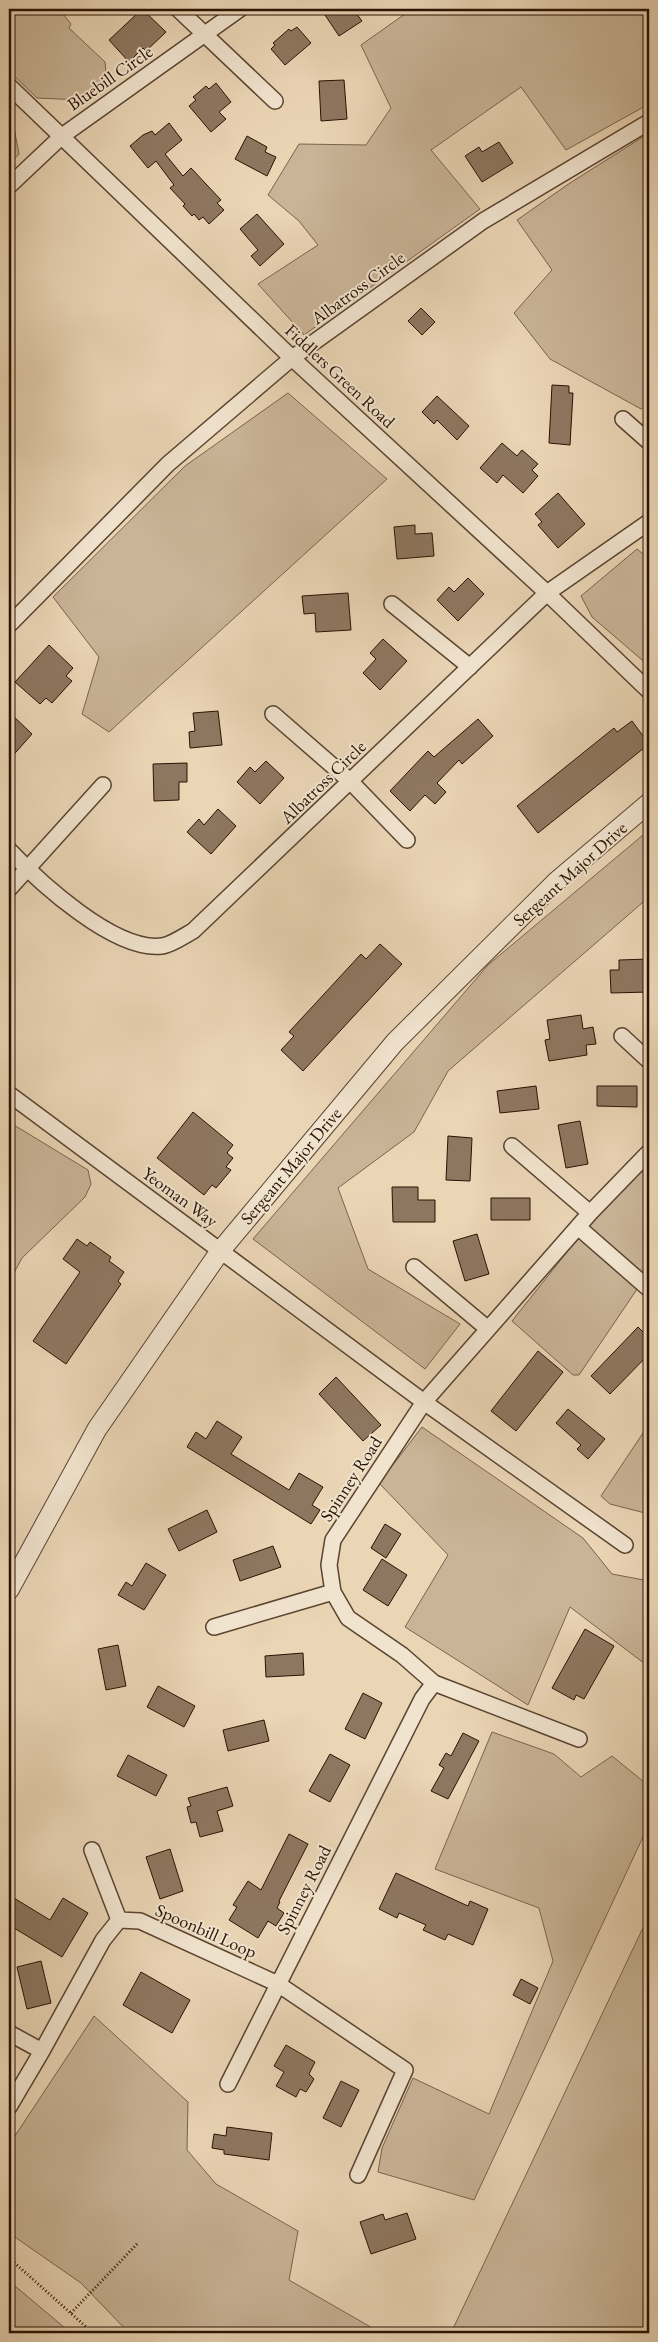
<svg xmlns="http://www.w3.org/2000/svg" width="658" height="2342" viewBox="0 0 658 2342" font-family="'EB Garamond',serif">
  <style>
    .green { fill: #c9b497; stroke: #7a634d }
    .building { fill: #8e7760; stroke: #2a1203 }
    .lines { fill: none; stroke-linecap: round; stroke-linejoin: round }
    .minor-casing { stroke: #5a4330; stroke-width: 18 }
    .tertiary-casing { stroke: #5a4330; stroke-width: 21 }
    .path { stroke: #2a1203; stroke-width: 3; stroke-dasharray: 1 2.5; stroke-linecap: butt }
    .minor { stroke: #f1e4cf; stroke-width: 15 }
    .tertiary { stroke: #f1e4cf; stroke-width: 19 }
    .labels { text-anchor: middle; stroke-width: 4; stroke-linejoin: round; paint-order: stroke }
    .street-label { font-size: 18px; fill: #2a1203; stroke: #f1e4cf }
  </style>
  <rect width="100%" height="100%" fill="#ead5b5"/>
  <filter id="stains"><feTurbulence type="fractalNoise" baseFrequency=".004" numOctaves="4"/><feColorMatrix values="0 0 0 0 .2 0 0 0 0 .09 0 0 0 0 .02 0 0 0 .5 -.17"/></filter>
  <radialGradient id="worn" r=".72"><stop offset=".6" stop-color="#630" stop-opacity="0"/><stop offset="1" stop-color="#630" stop-opacity=".3"/></radialGradient>
  <!-- green -->
  <path class="green" d="M9 9H59L71 24 69 28 105 62 107 81 81 100 37 98 9 71Z
    M412 9H608L609 11 613 9H649V104L566 150 521 87 431 150 480 209 304 335 258 284 318 245 299 221 268 195 299 144 366 145 391 108 361 45Z
    M9 119 13 123 19 154 9 165Z
    M649 133V403L641 409 550 359 514 313 552 270 517 220 570 183Z
    M288 393 387 479 109 732 82 714 99 657 53 597 185 466Z
    M637 549 649 559V666L592 617 581 596Z
    M649 830V897L448 1071 414 1132 338 1188 368 1269 460 1324 425 1369 253 1239 488 965Z
    M9 1122 88 1170 91 1184 85 1197 22 1258 9 1282Z
    M649 1164V1279L646 1276 579 1375H573L512 1321 607 1202Z
    M649 1424V1514L610 1504 601 1496Z
    M422 1427 583 1538 612 1574 649 1581V1667L570 1607 528 1705 405 1627 448 1555 379 1483Z
    M492 1732 554 1754 581 1777 612 1756 649 1786V1824L474 2200 378 2172 382 2148 413 2078 489 2114 553 1961 539 1908 435 1869Z
    M649 1915V2333H451Z
    M94 2016 188 2102 187 2150 216 2184 298 2231 289 2280 381 2333H129L81 2283 9 2233V2145Z
    M9 2281 71 2333H9Z"/>
  <!-- building -->
  <path class="building" d="M142 9 166 32 146 51 143 48 129 62 109 40Z
    M321 9H353L362 21 339 36Z
    M297 27 311 43 285 65 271 49 275 45 273 43 289 29 291 31Z
    M344 80 347 119 321 121 319 81Z
    M216 83 231 102 219 112 226 119 211 132 189 106 196 100 193 97 206 86 209 89Z
    M169 123 182 140 165 154 183 176 191 168 221 200 217 203 224 210 209 224 203 217 199 220 194 214 192 216 183 206 185 204 170 188 174 185 156 161 148 168 130 146 143 135 152 131 155 135Z
    M247 136 267 147 265 152 276 157 267 176 235 159Z
    M499 142 513 163 482 182 465 156 479 147 482 152Z
    M257 214 284 244 260 266 251 256 258 250 240 229Z
    M421 308 435 322 422 335 408 321Z
    M552 385 569 386V393H573L570 445 549 443Z
    M437 396 469 426 457 440 437 420 434 424 422 412Z
    M502 443 517 456 522 450 538 464 532 470 538 476 523 493 503 475 497 483 480 468Z
    M558 493 585 524 558 548 538 525 542 522 535 514Z
    M415 525V534L432 533 434 556 397 559 394 527Z
    M468 578 484 594 458 621 437 600 449 587 454 592Z
    M348 593 351 630 316 632 315 613 304 614 302 596Z
    M383 639 407 661 380 690 363 673 376 659 370 653Z
    M49 645 73 668 66 676 72 681 52 703 46 698 40 704 15 682Z
    M218 711 222 745 190 748 189 732 195 731 193 713Z
    M9 712 32 734 9 760Z
    M478 719 493 736 462 764 459 760 437 783 446 792 435 804 425 795 410 811 390 791 428 751 434 757Z
    M632 721 649 744 538 833 517 806 614 728 617 732Z
    M266 761 284 778 260 804 237 782 250 767 255 772Z
    M187 763V782H179V800L154 801 153 764Z
    M218 809 236 826 211 854 187 832 199 819 204 825Z
    M380 944 402 964 303 1071 281 1050 294 1036 289 1032 361 954 366 959Z
    M649 959V992L611 993 610 970H619V960Z
    M581 1015 583 1029 593 1027 596 1044 586 1045 587 1055 549 1061 545 1040 550 1039 547 1020Z
    M536 1086 539 1109 500 1113 497 1091Z
    M597 1086H637V1107L597 1106Z
    M193 1112 233 1145 227 1153 233 1158 226 1167 231 1170 216 1188 212 1185 204 1195 157 1158Z
    M580 1121 588 1164 566 1168 558 1125Z
    M448 1136 472 1138 470 1181 446 1180Z
    M392 1187H418V1200H435V1222H393Z
    M491 1198H530V1220H491Z
    M477 1234 489 1274 465 1281 453 1241Z
    M77 1239 87 1246 90 1242 111 1257 109 1261 124 1272 118 1281 121 1284 66 1364 33 1341 80 1272 63 1259Z
    M638 1327 649 1338V1354L610 1394 591 1376Z
    M538 1351 563 1372 516 1431 491 1411Z
    M336 1377 381 1425 363 1441 319 1394Z
    M568 1409 605 1439 588 1459 577 1449 581 1445 556 1423Z
    M217 1421 242 1437 231 1454 289 1490 299 1473 323 1487 312 1505 320 1510 311 1524 187 1447 196 1432 206 1439Z
    M207 1510 217 1532 179 1551 168 1529Z
    M385 1524 401 1534 386 1558 371 1548Z
    M273 1546 281 1567 240 1581 233 1560Z
    M382 1559 407 1575 388 1606 363 1590Z
    M146 1563 166 1575 144 1610 118 1595 126 1582 132 1586Z
    M585 1629 614 1646 584 1699 576 1695 574 1700 552 1688Z
    M118 1645 126 1686 106 1690 98 1649Z
    M303 1653 304 1675 266 1677 265 1656Z
    M158 1686 195 1706 184 1727 147 1707Z
    M363 1693 382 1703 365 1739 345 1729Z
    M264 1720 269 1741 228 1751 223 1730Z
    M463 1733 479 1741 448 1799 431 1791 444 1768 439 1765 446 1753 451 1756Z
    M330 1754 350 1765 330 1802 309 1791Z
    M128 1755 167 1775 156 1796 117 1776Z
    M227 1787 233 1806 217 1811 223 1831 200 1837 196 1822 191 1823 187 1807 191 1806 188 1798Z
    M289 1834 308 1844 279 1901 280 1902 277 1908 284 1913 276 1926 268 1921 258 1938 229 1920 237 1907 233 1905 248 1881 261 1890Z
    M170 1849 183 1891 160 1899 146 1857Z
    M396 1873 468 1906 470 1901 488 1909 473 1945 448 1934 445 1940 423 1930 426 1925 399 1913 397 1918 379 1909Z
    M9 1895 50 1920 63 1898 88 1913 62 1957 9 1925Z
    M41 1961 51 2003 27 2009 17 1967Z
    M141 1972 190 2000 172 2033 123 2005Z
    M521 1979 538 1988 530 2004 513 1995Z
    M286 2045 315 2062 309 2074 314 2079 306 2092 300 2089 296 2097 276 2086 284 2072 274 2066Z
    M341 2081 359 2090 341 2127 323 2118Z
    M227 2127 272 2133 269 2160 224 2154V2150L212 2148 214 2134 226 2136Z
    M407 2213 416 2239 371 2254 360 2222 383 2214 385 2220Z"/>
  <g class="lines">
    <!-- minor casing -->
    <g class="minor-casing">
      <path id="minor" d="M178 9 275 101
        M9 86 292 358 547 593 649 691
        M9 186 62 136 240 9
        M623 419 649 442
        M392 604 470 667
        M9 625 168 464 292 358 483 221 649 122
        M273 714 350 781 407 840
        M9 850C39 882 115 952 162 946 171 945 184 936 193 931L547 593 649 522
        M9 889 103 785
        M622 1036 649 1061
        M9 1094 424 1402 625 1545
        M512 1146 590 1213
        M578 1227 649 1289
        M414 1267 488 1329
        M214 1627 333 1592
        M434 1683 579 1739
        M92 1850 119 1920
        M9 2033 42 2051
        M228 2084 422 1699 434 1683 402 1655 348 1618 333 1592 329 1565 333 1540 424 1402 590 1213 649 1152
        M9 2107 42 2051 103 1940 119 1920 140 1921 278 1984 405 2070 358 2175"/>
    </g>
    <!-- tertiary casing -->
    <g class="tertiary-casing">
      <path id="tertiary" d="M9 1590 97 1429 221 1250 395 1042 557 881 649 803"/>
    </g>
    <!-- path -->
    <path class="path" d="M9 2258 93 2333
      M71 2313 137 2244
      M284 2333 287 2332"/>
    <!-- minor -->
    <use href="#minor" class="minor"/>
    <!-- tertiary -->
    <use href="#tertiary" class="tertiary"/>
  </g>
  <g class="labels">
    <!-- street labels -->
    <g class="street-label">
      <text transform="translate(110 78) rotate(-35)" y="6">Bluebill Circle</text>
      <text transform="translate(358 288) rotate(-36)" y="6">Albatross Circle</text>
      <text transform="translate(340 376) rotate(43)" y="6">Fiddlers Green Road</text>
      <text transform="translate(323 782) rotate(-44)" y="6">Albatross Circle</text>
      <text transform="translate(570 874) rotate(-42)" y="6">Sergeant Major Drive</text>
      <text transform="translate(291 1166) rotate(-50)" y="6">Sergeant Major Drive</text>
      <text transform="translate(180 1197) rotate(36)" y="6">Yeoman Way</text>
      <text transform="translate(351 1479) rotate(-57)" y="6">Spinney Road</text>
      <text transform="translate(304 1890) rotate(-63)" y="6">Spinney Road</text>
      <text transform="translate(206 1931) rotate(24)" y="6">Spoonbill Loop</text>
    </g>
  </g>
  <!-- margin -->
  <rect width="658" height="2342" fill="none" stroke="#ead5b5" stroke-width="30"/>
  <rect x="10" y="10" width="638" height="2322" fill="none" stroke="#2a1203" stroke-width="2.5"/>
  <rect x="15" y="15" width="628" height="2312" fill="none" stroke="#2a1203"/>
  <rect width="100%" height="100%" filter="url(#stains)"/>
  <rect width="100%" height="100%" fill="url(#worn)"/>
</svg>
